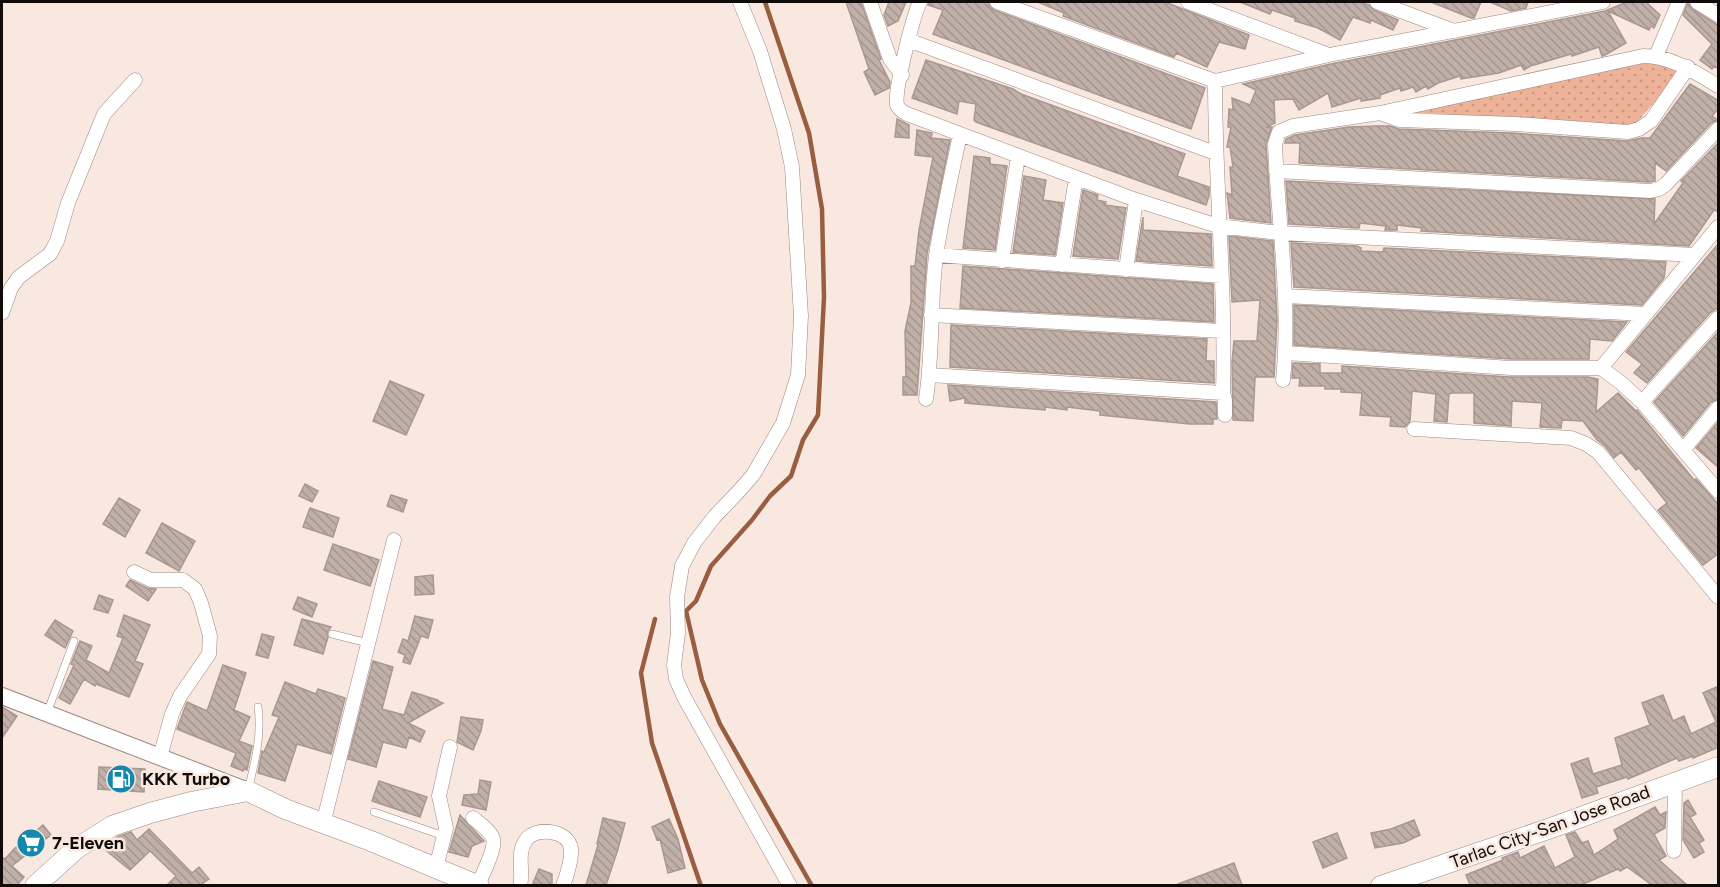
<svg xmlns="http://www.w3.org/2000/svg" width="1720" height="887" viewBox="0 0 1720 887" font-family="Figtree,sans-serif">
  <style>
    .green { fill: url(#green-dots) }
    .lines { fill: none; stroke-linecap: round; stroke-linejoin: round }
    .stream { stroke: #995d40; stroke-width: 4.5 }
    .building { fill: url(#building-back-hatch); stroke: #a99891; stroke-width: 1.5 }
    .service-casing { stroke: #998982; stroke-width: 8 }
    .minor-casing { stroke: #998982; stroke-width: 15 }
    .tertiary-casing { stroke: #998982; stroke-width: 18 }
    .secondary-casing { stroke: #998982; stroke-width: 21 }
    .service { stroke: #fff; stroke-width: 7 }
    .minor { stroke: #fff; stroke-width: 14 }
    .tertiary { stroke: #fff; stroke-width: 16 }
    .secondary { stroke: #fff; stroke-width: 20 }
    .labels { text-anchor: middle; stroke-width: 5; stroke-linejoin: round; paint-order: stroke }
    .poi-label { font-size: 18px; font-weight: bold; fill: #110c09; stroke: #f9e8e0; text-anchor: start }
    .street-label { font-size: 18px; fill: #110c09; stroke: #f9e8e0 }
  </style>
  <defs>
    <pattern id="green-dots" width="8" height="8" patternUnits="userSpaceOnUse" patternTransform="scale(1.5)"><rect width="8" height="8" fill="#edb297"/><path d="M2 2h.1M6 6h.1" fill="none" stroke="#ca9881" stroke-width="1.8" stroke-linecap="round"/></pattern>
    <pattern id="building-back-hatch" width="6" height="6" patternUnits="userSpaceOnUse" patternTransform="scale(1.5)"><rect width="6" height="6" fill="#c0b0a8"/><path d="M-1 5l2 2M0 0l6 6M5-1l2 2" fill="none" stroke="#a4968f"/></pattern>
  </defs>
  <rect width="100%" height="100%" fill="#f9e8e0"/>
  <!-- green -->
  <path class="green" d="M1656 47 1685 68 1628 132 1362 115Z"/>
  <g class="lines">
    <!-- stream -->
    <path class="stream" d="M765 2 809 133 822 209 824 297 818 415 803 440 791 476 770 496 752 520 711 566 696 601 686 611 702 680 720 724 812 886
      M655 619 641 673 652 743 701 886"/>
  </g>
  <!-- building -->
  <path class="building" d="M846 2H861L881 59 879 60 890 82 889 88 875 95 864 72 869 69Z
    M889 2H906L898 21 888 26 884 15Z
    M929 2H988L990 7 994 10 1205 88 1191 129 933 34 943 10 928 5Z
    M1038 2H1165L1249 35 1245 49 1219 42 1207 67 1176 53 1174 57 1063 16 1064 13Z
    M1240 2H1359L1369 5 1374 10 1398 20 1393 30 1371 20 1370 23 1353 17 1340 40 1318 28 1295 21V18L1272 10 1270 14Z
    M1431 2H1481L1474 18H1471Z
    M1490 2H1528L1526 8 1511 11Z
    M1627 2H1646L1660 15 1654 28 1651 26 1649 30 1608 11 1626 43 1605 55 1602 56 1599 47 1572 56 1571 54 1534 65V64L1524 70 1521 65 1499 73 1461 79 1460 76 1438 83 1428 89 1426 86 1416 92 1413 87 1401 91 1400 88 1380 95V98L1361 101V98L1332 107 1328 93 1299 110 1293 99 1274 100 1275 123 1266 127H1272L1266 144 1271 223 1230 218 1227 193 1232 195 1230 167H1233L1230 147H1227L1231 127H1228L1229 109 1233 110 1232 98 1250 105 1256 90 1243 84 1331 64 1605 11Z
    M1688 2 1692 9 1719 26V69L1714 66 1712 69 1700 60 1712 44 1683 15Z
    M926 60 1013 89 1021 94 1185 154 1177 176 1209 187V196L1206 205 976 122 974 120 976 104 959 101 957 114 912 98Z
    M1690 84 1719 101V108L1712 116 1718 120 1711 123 1666 171 1655 163V181L1649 182 1299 163 1300 143H1285L1286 139 1295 135 1349 127 1377 126H1390L1399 129 1511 133 1627 141 1641 138H1650Z
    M897 119 909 125V138L895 137Z
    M917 130 932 133 931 138 950 140 927 254 917 395H903V377H906L905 331 911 303V266H915L919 230 933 157 915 155Z
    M1719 142V212L1714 210 1689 246 1421 231 1422 228 1397 225V230H1385L1386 226 1360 223 1359 228 1289 224 1286 181 1655 199 1654 224 1683 183 1681 181Z
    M974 156 990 158V164L1007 166 995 250 963 248Z
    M1024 176 1046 180 1043 200 1063 203 1055 255 1013 252Z
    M1083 190 1098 195 1097 200 1106 202 1105 205 1126 208 1118 259 1073 256Z
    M1143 217V230L1211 234 1212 266 1136 261Z
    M1229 236 1273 241 1277 321 1274 377H1255L1253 421 1233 420 1232 362 1234 341H1257L1260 300 1232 302Z
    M1291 243 1357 246 1361 248V251L1383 252 1384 248 1666 262 1664 278 1642 305 1294 287Z
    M1719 243V307L1711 312 1647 383 1634 373 1642 364 1626 352Z
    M963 266 1213 284 1214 322 960 308Z
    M1294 305 1627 322 1612 341 1590 339 1589 359H1511L1294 345Z
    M951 325 1207 339 1206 361H1214V383L950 367Z
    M1719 331V399L1711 402 1683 436 1654 402Z
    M1293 363 1320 364V373H1342V366L1510 377H1588L1598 379 1596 412 1618 393 1636 411 1637 410 1694 480 1696 479 1719 505V553L1703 565 1658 510 1667 503 1639 468 1636 470 1621 452 1614 458 1605 446 1597 440 1583 421 1562 420 1561 428 1540 427 1542 403 1512 401 1511 426 1474 423V393H1452L1449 394 1447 422 1434 421 1436 394 1412 391 1410 421 1405 427 1390 426 1391 417 1360 415 1362 393 1341 392V389H1325V386H1299L1300 378H1292Z
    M390 381 424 395 406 435 373 421Z
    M948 385 1216 402 1217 419H1213V424H1190L1100 415V411L1067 407V410L1045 407V410L965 403V398L950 401Z
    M1719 421V468L1696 448Z
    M305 484 318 491 312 502 299 496Z
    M391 495 407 500 403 512 387 506Z
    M119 498 140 510 125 537 103 524Z
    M310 508 339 518 333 537 303 527Z
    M162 523 195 541 179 571 146 553Z
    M333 544 379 560 370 586 324 570Z
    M433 575 434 594 415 595V577Z
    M130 580 147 588 156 589 148 601 126 586Z
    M99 595 113 600 108 613 94 609Z
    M298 597 317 604 312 617 293 609Z
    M124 615 150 625 135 661 143 664 129 697 96 684 95 686 84 679 70 704 59 698 74 665 71 664 80 641 92 646 86 660 109 673 123 638 117 636Z
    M415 616 433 620 428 638 421 636 410 664 403 662 405 655 398 652 403 639 408 641Z
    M302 619 331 627 327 632 328 637 323 654 294 645Z
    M55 620 73 631 65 648 45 635Z
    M262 634 274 637 268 658 256 655Z
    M373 661 393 667 382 709 404 715 412 692 438 700V701L443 703 408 723 425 731 420 742 409 737 406 748 383 742 376 767 348 759Z
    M223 665 246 673 234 710 250 717 239 741 252 746 247 770 244 769 243 771 231 766 236 753 177 729 187 702 207 711Z
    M285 682 316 694 318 689 345 698 331 754 297 744 285 781 258 773 262 751 264 752 279 717 272 715Z
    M1719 686V747L1693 758V756L1679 761 1677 758 1628 779 1627 777 1596 787 1598 793 1582 798 1571 764 1588 758 1593 774 1622 765 1615 738 1650 725 1642 703 1663 695 1673 721 1684 716 1691 734 1716 722 1703 693Z
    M2 707 17 716 2 738Z
    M461 717 483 720 481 731 473 750 457 742Z
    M99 767 145 769 144 792 98 789Z
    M480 780 491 782 486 810 462 805 464 795 478 794Z
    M379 781 427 797 420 817 372 801Z
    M1688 800 1696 814 1690 817 1704 840 1699 843 1704 852 1694 858 1683 840 1684 803Z
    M1655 807 1660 815 1666 812 1665 828 1654 834 1666 856 1659 860 1687 885H1652L1627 867 1620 871 1618 869 1581 885H1470L1466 875 1503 860 1502 858 1518 852 1520 858 1544 846 1555 868 1575 857 1566 835 1575 832 1582 843 1588 841 1594 855 1618 839 1614 830Z
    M460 815 484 841 472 846 468 857 449 852Z
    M603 818 625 823 618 849 606 885H586L598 845 597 844Z
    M669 819 678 839 685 868 668 873 660 839 657 840 652 827Z
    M1414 820 1420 835 1403 843 1375 848 1371 833 1391 829Z
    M43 825 51 835 12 866 24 877 17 885H2V857L5 859 14 849Z
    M149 829 192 873 199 867 209 879 200 885H167L176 876 150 851 130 870 103 848 117 837 131 832 137 840Z
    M1337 833 1347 858 1323 868 1313 842Z
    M1234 863 1242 885H1178V884Z
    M539 869 552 874V885H540L533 883Z"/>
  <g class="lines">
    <!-- service casing -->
    <g class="service-casing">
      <path id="service" d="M332 634 368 643
        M47 713 74 641
        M248 790C255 762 262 735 258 707
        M374 812 444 836"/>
    </g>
    <!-- minor casing -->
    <g class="minor-casing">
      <path id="minor" d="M740 2 760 51 784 129 792 167 801 316 798 375 783 423 753 475 739 491 715 516 694 543 682 566 677 597 678 633 674 665 676 679 684 697 790 886
        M870 2 890 59 902 75
        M920 2C913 16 894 91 897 105 899 110 903 112 907 114L1136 200 1218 226 1280 233 1695 255
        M997 2 1215 81 1329 55 1603 2
        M1188 2 1329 55
        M1377 2 1454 31
        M1697 2 1718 15
        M908 40 1215 153
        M1656 56 1679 2
        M1215 81C1215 185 1226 289 1223 393L1225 400V415
        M1380 113 1399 120 1515 124 1628 132 1639 129 1651 121 1688 67
        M1276 171 1650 191 1659 189 1666 184 1718 129
        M936 255 1221 276
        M1002 261 1018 156
        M1062 265 1076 178
        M1126 270 1136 200
        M1285 296 1646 314
        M2 313 11 288 19 277 50 254 57 241 68 203 104 114 135 80
        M931 315 1222 331
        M1286 353 1511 368H1601L1620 382 1642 402 1718 491
        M1601 368 1718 227
        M930 375 1223 393
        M1283 380C1291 301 1278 223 1275 144L1279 132 1293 126 1380 113 1643 56C1671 56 1695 72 1718 86
        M926 399C933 352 930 303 936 256 942 215 952 174 960 134
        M1642 402 1718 318
        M1414 429 1571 438 1586 444 1598 452 1718 597
        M1683 450 1718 408
        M134 572 151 580H183L195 589 201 603 210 636 209 654 180 696 172 714 160 757
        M473 818C479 823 491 831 493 839 496 849 482 875 478 885
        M323 824 394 540
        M1674 851 1675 782
        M436 868 446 828 439 796 450 747
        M520 886C524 871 516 853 526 840 536 826 569 830 571 849 572 860 567 875 563 886"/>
    </g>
    <!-- tertiary casing -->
    <g class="tertiary-casing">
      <path id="tertiary" d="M2 696 248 791"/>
    </g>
    <!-- secondary casing -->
    <g class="secondary-casing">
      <path id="secondary" d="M35 886 76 849 112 826 150 813 191 802 248 791 285 809 371 841 479 886
        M1381 886 1551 828 1718 767"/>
    </g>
    <!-- service -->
    <use href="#service" class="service"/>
    <!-- minor -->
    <use href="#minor" class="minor"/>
    <!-- tertiary -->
    <use href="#tertiary" class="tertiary"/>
    <!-- secondary -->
    <use href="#secondary" class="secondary"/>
  </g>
  <!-- icons -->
  <defs>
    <g id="fuel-disc" transform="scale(1.5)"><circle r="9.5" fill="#1388ac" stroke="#f9e8e0"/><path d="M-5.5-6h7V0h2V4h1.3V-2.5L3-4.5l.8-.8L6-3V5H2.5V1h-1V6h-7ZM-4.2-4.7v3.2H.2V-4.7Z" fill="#fff"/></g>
    <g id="supermarket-disc" transform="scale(1.5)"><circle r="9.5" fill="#1388ac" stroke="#f9e8e0"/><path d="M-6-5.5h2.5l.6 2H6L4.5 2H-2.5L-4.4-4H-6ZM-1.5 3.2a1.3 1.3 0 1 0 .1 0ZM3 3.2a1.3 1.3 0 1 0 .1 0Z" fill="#fff"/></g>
  </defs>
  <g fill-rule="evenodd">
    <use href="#fuel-disc" x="121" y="779"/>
    <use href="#supermarket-disc" x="31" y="843"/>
  </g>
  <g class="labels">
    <!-- poi labels -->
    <g class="poi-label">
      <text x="142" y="785">KKK Turbo</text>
      <text x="52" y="849">7-Eleven</text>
    </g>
    <!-- street labels -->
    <g class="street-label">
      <text transform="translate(1550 827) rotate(-20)" y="6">Tarlac City-San Jose Road</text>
    </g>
  </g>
  <!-- border -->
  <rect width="1720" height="887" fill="none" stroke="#110c09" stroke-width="6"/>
</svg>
